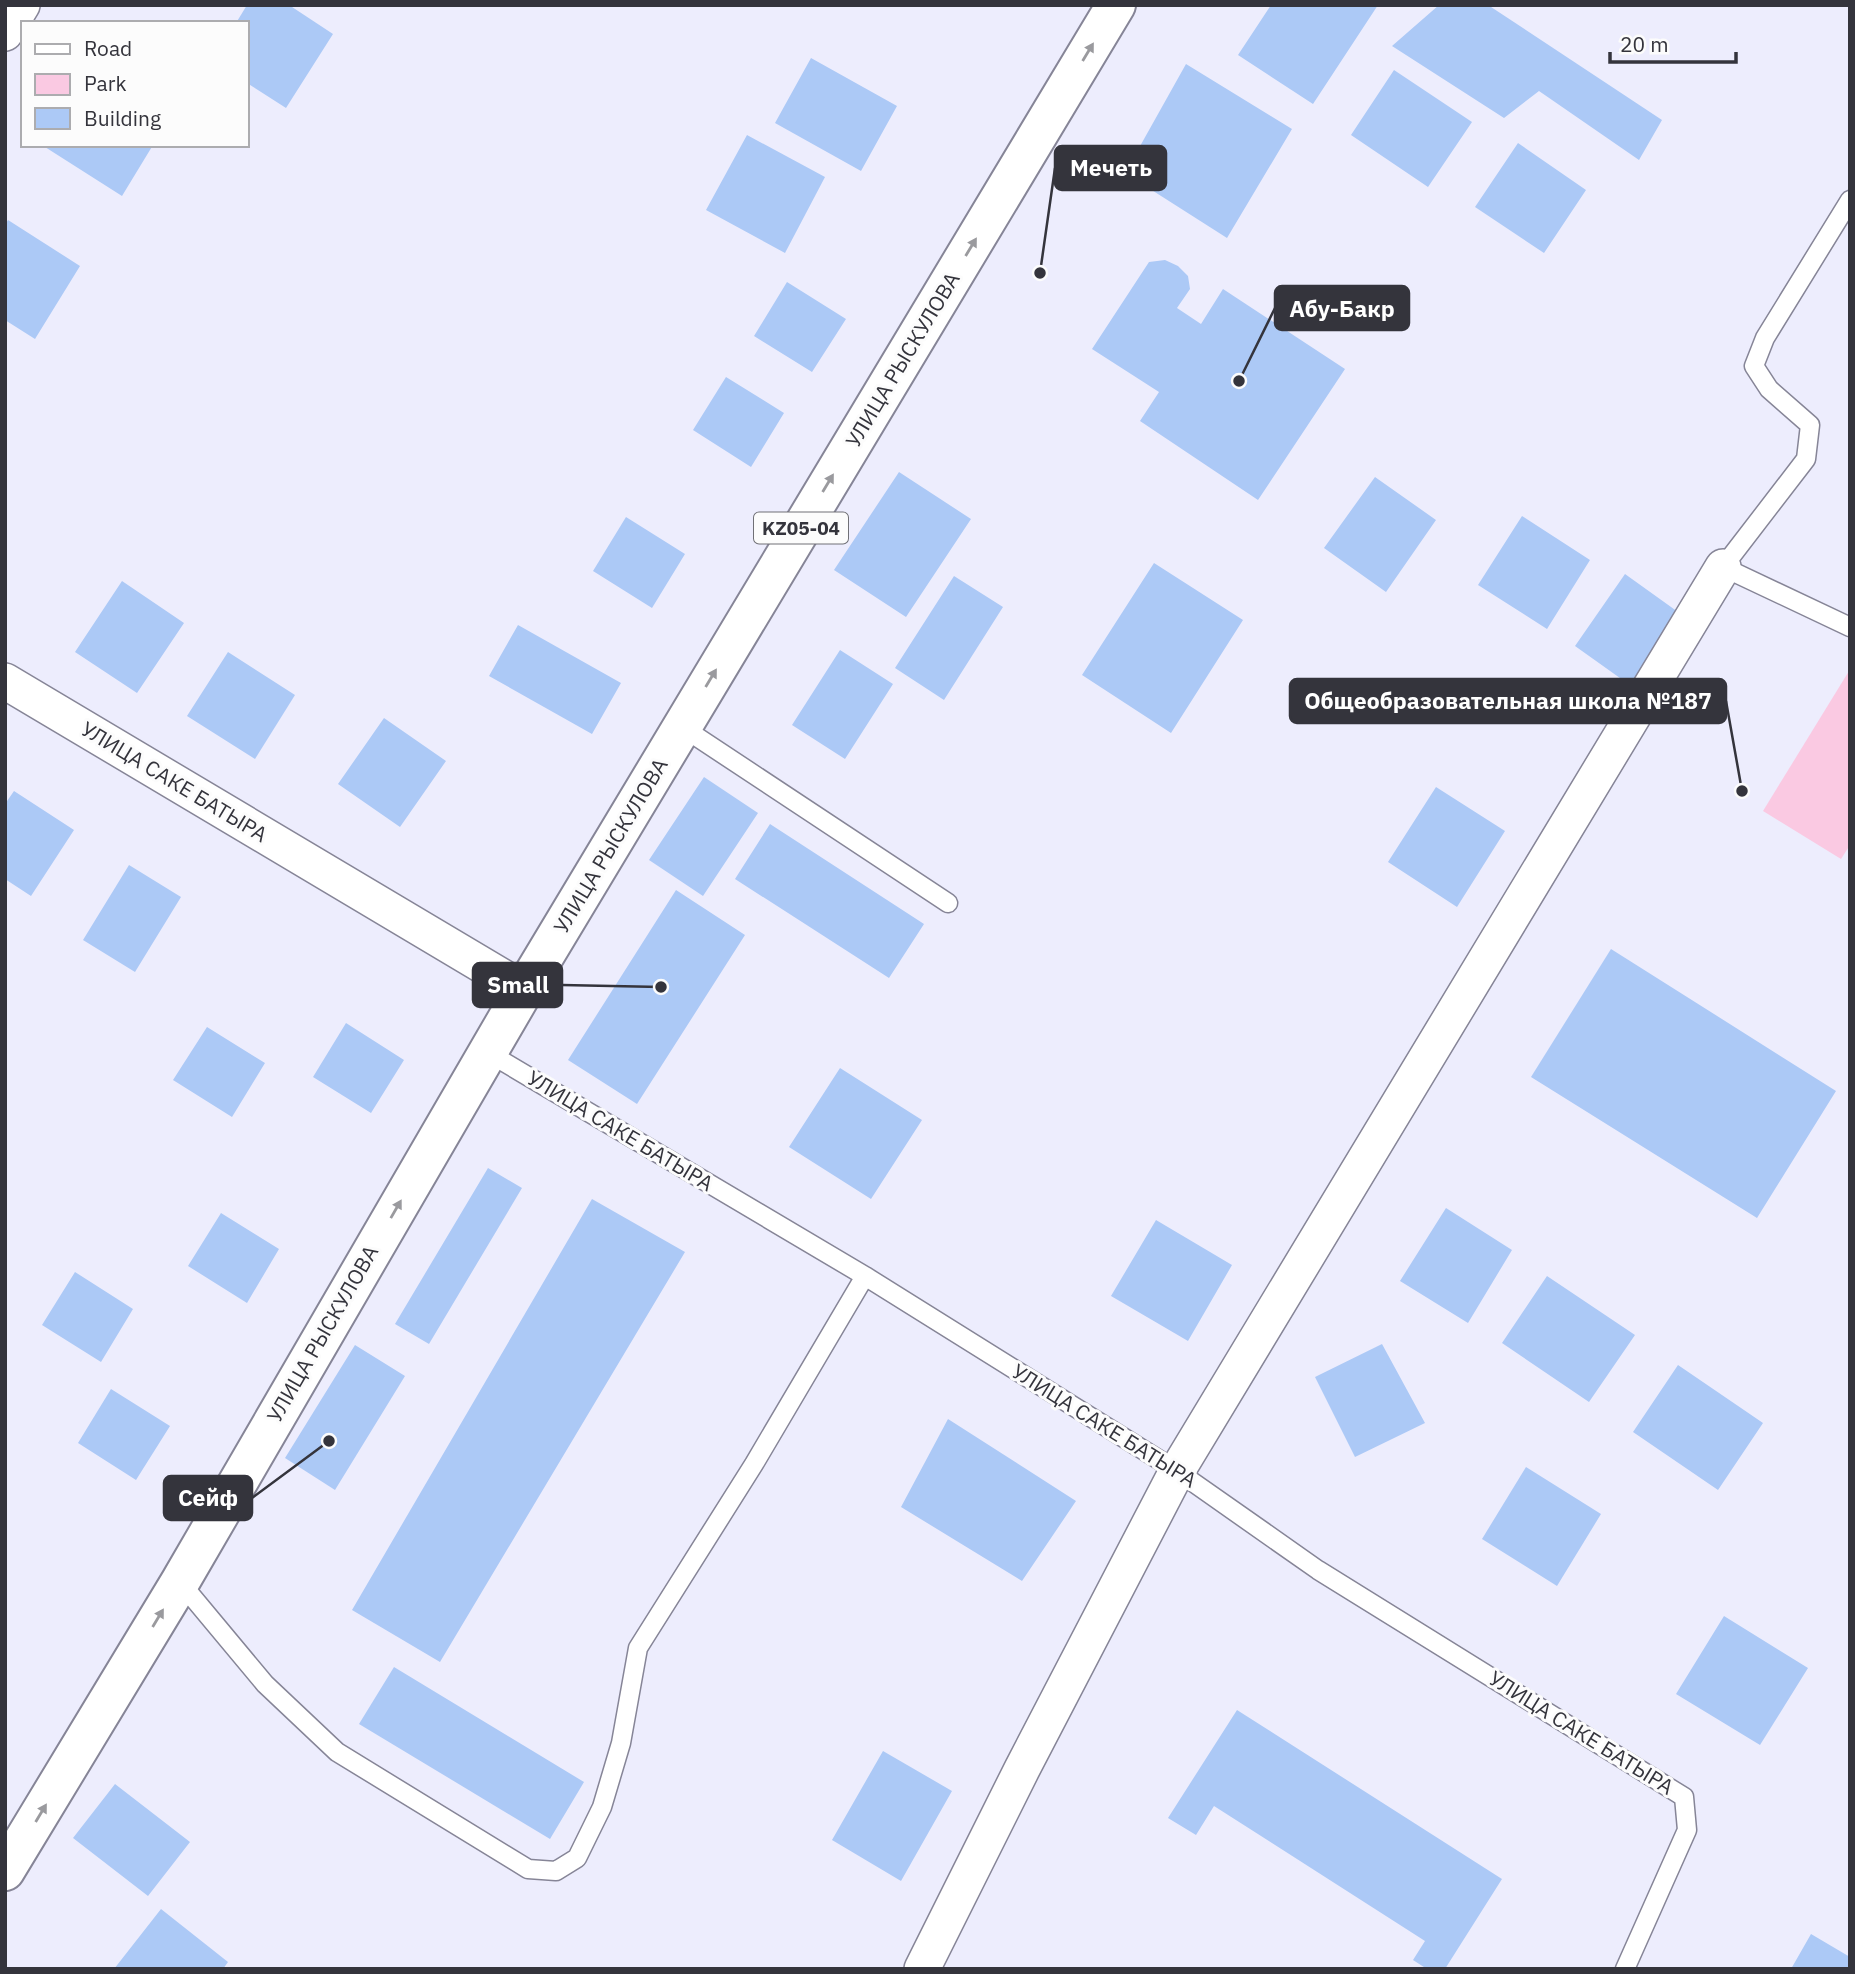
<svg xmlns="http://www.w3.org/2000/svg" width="1855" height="1974" viewBox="0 0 1855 1974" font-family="'IBM Plex Sans',sans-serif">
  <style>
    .green { fill: #fac9e2 }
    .building { fill: #acc9f6 }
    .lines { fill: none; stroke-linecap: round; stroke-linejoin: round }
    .lane-casing { stroke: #868597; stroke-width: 21 }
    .street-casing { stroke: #868597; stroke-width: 38 }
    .primary-casing { stroke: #868597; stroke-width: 42 }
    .lane { stroke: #fff; stroke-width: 18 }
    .street { stroke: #fff; stroke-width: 35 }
    .primary { stroke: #fff; stroke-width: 38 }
    .oneway { fill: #9a9a9e }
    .labels { text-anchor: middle; stroke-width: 6; stroke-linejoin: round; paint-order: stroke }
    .shield { fill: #fcfcfc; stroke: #707076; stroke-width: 2 }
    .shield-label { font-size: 19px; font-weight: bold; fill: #34343c }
    .street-label { font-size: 21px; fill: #34343c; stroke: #fcfcfc }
    .leader { fill: none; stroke: #34343c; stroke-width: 2.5 }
    .callout-dot { fill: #34343c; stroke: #fcfcfc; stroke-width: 2.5 }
    .callout { fill: #34343c; stroke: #34343c; stroke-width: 2.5 }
    .callout-label { font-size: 23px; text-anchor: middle; font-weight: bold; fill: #fff }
  </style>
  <rect width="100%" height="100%" fill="#ededfd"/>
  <!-- green -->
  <path class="green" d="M1849 671 1850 845 1841 859 1763 811Z"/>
  <!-- building -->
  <path class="building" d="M247 5H289L333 34 286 108 247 83V23H236Z
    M1271 5H1378L1313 104 1238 55Z
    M1439 5H1488L1662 120 1639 160 1539 91 1504 118 1392 46Z
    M811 58 897 106 861 171 775 123Z
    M1186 64 1292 129 1227 238 1125 173Z
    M1394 70 1472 122 1428 187 1351 135Z
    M747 135 825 177 785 253 706 210Z
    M1518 143 1586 190 1544 253 1475 207Z
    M46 145H153L122 196 45 147Z
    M8 220 80 266 35 339 5 320V225Z
    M1165 260 1178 266 1188 276 1190 289 1177 308 1201 324 1223 289 1345 369 1258 500 1140 421 1159 392 1092 349 1149 262Z
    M787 282 846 319 812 372 754 336Z
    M726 377 784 413 751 467 693 430Z
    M899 472 971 519 906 617 834 570Z
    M1375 477 1436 520 1386 592 1324 548Z
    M1522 516 1590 560 1547 629 1478 585Z
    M626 517 685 554 652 608 593 571Z
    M1154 563 1243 620 1171 733 1082 675Z
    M1625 574 1685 617 1634 688 1575 646Z
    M954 576 1003 607 944 700 895 668Z
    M122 581 184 623 137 693 75 652Z
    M518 625 621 683 592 734 489 676Z
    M840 650 893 684 845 759 792 725Z
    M228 652 295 695 255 759 187 716Z
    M384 718 446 761 400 827 338 784Z
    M704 777 758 813 703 896 649 860Z
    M1436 787 1505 831 1457 907 1388 862Z
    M14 791 74 830 31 896 5 879V804Z
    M770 824 924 924 889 978 735 879Z
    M129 865 181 897 135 972 83 940Z
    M676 890 745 935 637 1104 568 1060Z
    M1611 949 1836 1091 1757 1218 1531 1077Z
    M346 1023 404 1060 371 1113 313 1077Z
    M207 1027 265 1063 232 1117 173 1080Z
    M840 1068 922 1120 871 1199 789 1147Z
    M488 1168 522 1188 429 1344 395 1324Z
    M592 1199 685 1252 440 1662 352 1610Z
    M1446 1208 1512 1250 1468 1323 1400 1281Z
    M221 1213 279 1249 247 1303 188 1266Z
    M1156 1220 1232 1265 1188 1341 1111 1296Z
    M75 1272 133 1309 101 1362 42 1325Z
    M1547 1276 1635 1335 1589 1402 1502 1343Z
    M1382 1344 1425 1423 1355 1457 1315 1377Z
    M355 1345 405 1376 335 1490 285 1458Z
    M1678 1365 1763 1423 1718 1490 1633 1432Z
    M111 1389 170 1426 136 1480 78 1443Z
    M948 1419 1076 1501 1022 1581 901 1507Z
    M1526 1467 1601 1514 1557 1586 1482 1539Z
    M1724 1616 1808 1668 1760 1745 1676 1694Z
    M394 1667 584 1782 550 1839 359 1724Z
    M1237 1710 1502 1879 1445 1969H1427L1413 1960 1425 1941 1214 1806 1196 1835 1168 1818Z
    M883 1751 952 1791 901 1881 832 1840Z
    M115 1784 190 1842 148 1896 73 1838Z
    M161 1909 228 1962 223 1969H114Z
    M1811 1934 1850 1957V1969H1791Z"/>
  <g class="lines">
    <!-- lane casing -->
    <g class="lane-casing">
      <path id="lane" d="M1850 200 1765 338 1754 366 1769 389 1810 425 1806 459 1723 567 1850 627
        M682 727 948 903
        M487 1052 865 1276 1177 1471 1318 1570 1684 1797 1687 1830 1625 1969
        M180 1582 265 1684 337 1752 528 1869 556 1871 577 1858 602 1807 621 1743 638 1648 754 1464 865 1276"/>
    </g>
    <!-- street casing -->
    <g class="street-casing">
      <path id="street" d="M5 33 22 5
        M5 681 524 990
        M922 1969 1022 1769 1177 1471 1723 567"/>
    </g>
    <!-- primary casing -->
    <g class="primary-casing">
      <path id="primary" d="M5 1871 180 1582 524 990 1116 5"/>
    </g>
    <!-- lane -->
    <use href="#lane" class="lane"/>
    <!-- street -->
    <use href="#street" class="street"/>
    <!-- primary -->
    <use href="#primary" class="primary"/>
  </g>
  <!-- one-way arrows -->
  <defs><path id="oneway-solid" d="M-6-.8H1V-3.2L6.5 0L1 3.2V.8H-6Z" transform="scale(1.75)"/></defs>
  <g class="oneway">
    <use href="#oneway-solid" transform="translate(1088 52) rotate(-59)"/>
    <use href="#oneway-solid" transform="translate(971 247) rotate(-59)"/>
    <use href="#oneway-solid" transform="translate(828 483) rotate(-59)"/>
    <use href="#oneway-solid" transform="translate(711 678) rotate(-59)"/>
    <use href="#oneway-solid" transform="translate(396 1209) rotate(-60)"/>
    <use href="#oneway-solid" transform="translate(158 1618) rotate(-59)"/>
    <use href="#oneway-solid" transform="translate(41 1813) rotate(-59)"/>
  </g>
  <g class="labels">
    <!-- shield labels -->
    <rect class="shield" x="754" y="512.5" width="94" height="31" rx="5"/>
    <g class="shield-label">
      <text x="801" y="535">KZ05-04</text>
    </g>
    <!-- street labels -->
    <g class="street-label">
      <text transform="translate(903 360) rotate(-59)" y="7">УЛИЦА РЫСКУЛОВА</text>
      <text transform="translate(174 782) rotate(31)" y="7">УЛИЦА САКЕ БАТЫРА</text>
      <text transform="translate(611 846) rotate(-59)" y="7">УЛИЦА РЫСКУЛОВА</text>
      <text transform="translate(620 1131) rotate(31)" y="7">УЛИЦА САКЕ БАТЫРА</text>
      <text transform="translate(323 1334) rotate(-60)" y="7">УЛИЦА РЫСКУЛОВА</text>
      <text transform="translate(1104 1426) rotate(32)" y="7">УЛИЦА САКЕ БАТЫРА</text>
      <text transform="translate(1581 1733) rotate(32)" y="7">УЛИЦА САКЕ БАТЫРА</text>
    </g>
  </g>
  <!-- callouts -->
  <path class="leader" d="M1040 273L1055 168M1239 381L1275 308M1742 791L1726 701M661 987L562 985M329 1441L252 1498"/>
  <g class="callout-dot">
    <circle cx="1040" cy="273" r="7"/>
    <circle cx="1239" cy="381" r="7"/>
    <circle cx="1742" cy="791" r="7"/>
    <circle cx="661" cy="987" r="7"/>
    <circle cx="329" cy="1441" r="7"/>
  </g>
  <g class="callout">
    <rect x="1055" y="146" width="111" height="44" rx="7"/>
    <rect x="1275" y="286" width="134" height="44" rx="7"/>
    <rect x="1290" y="679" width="436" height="44" rx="7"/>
    <rect x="473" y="963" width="89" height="44" rx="7"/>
    <rect x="164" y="1476" width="88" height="44" rx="7"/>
  </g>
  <g class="callout-label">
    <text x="1111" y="176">Мечеть</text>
    <text x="1342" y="317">Абу-Бакр</text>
    <text x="1508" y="709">Общеобразовательная школа №187</text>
    <text x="518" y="993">Small</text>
    <text x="208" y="1506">Сейф</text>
  </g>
  <!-- border -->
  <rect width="1855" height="1974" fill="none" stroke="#34343c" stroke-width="14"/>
  <!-- legend -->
  <rect x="21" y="21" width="228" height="126" fill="#fcfcfc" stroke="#acacaf" stroke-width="2"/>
  <rect x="35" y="44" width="35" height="10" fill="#ffffff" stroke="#acacaf" stroke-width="2"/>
  <text x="84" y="56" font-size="21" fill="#34343c">Road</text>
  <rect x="35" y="74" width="35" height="21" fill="#fac9e2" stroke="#acacaf" stroke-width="2"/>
  <text x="84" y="91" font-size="21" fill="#34343c">Park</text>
  <rect x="35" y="108" width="35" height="21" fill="#acc9f6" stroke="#acacaf" stroke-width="2"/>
  <text x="84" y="126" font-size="21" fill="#34343c">Building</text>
  <!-- scale -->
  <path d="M1610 52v10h126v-10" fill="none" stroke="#34343c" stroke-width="3.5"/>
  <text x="1620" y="52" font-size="21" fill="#34343c" stroke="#fcfcfc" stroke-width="5" paint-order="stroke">20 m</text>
</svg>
